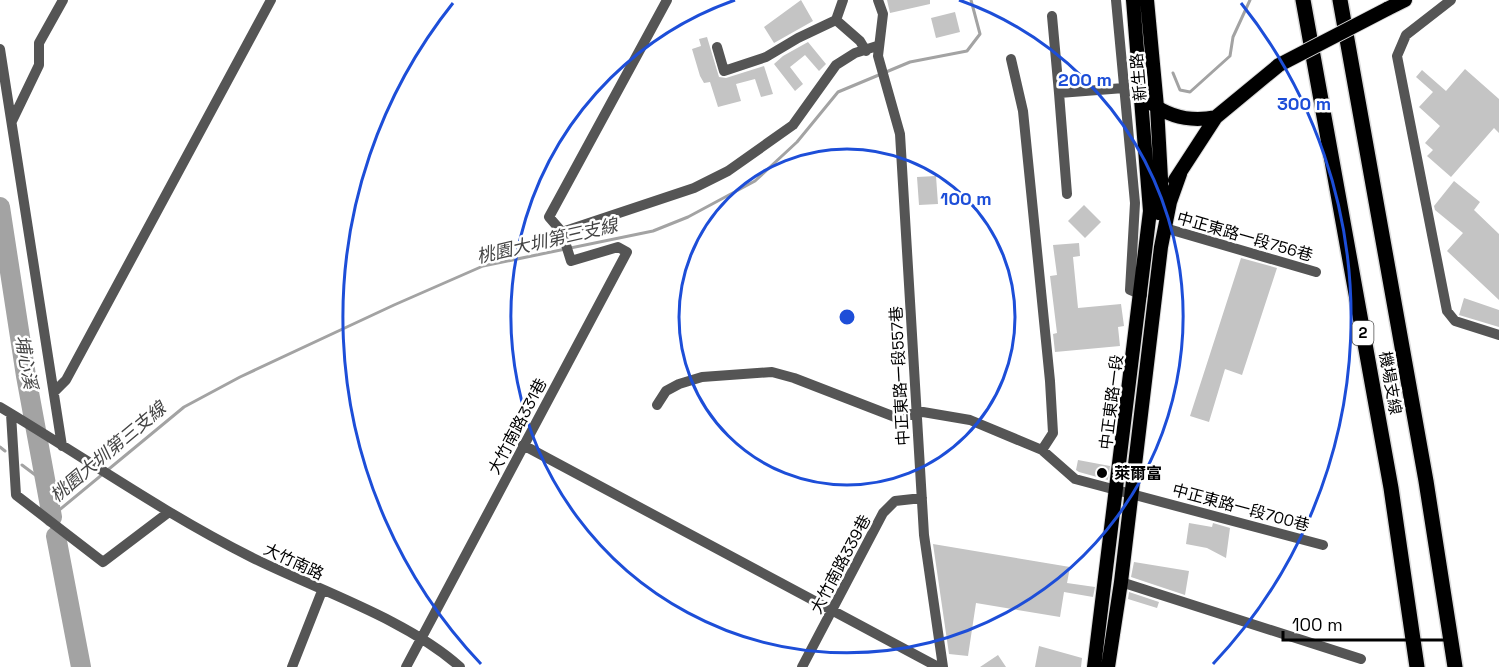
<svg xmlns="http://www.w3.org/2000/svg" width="1499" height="667" viewBox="0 0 1499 667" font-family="'Space Grotesk','Noto Sans TC',sans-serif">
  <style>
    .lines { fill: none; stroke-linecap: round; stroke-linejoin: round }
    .stream { stroke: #a3a3a3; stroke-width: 3 }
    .river { stroke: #a3a3a3; stroke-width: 20 }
    .building { fill: #c4c4c4 }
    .major-casing { stroke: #dbdbdb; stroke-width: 16 }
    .highway-casing { stroke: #dbdbdb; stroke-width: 18 }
    .minor { stroke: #555; stroke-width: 10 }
    .major { stroke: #000; stroke-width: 14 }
    .highway { stroke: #000; stroke-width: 15 }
    .major-bridge-casing { stroke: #dbdbdb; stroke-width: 16; stroke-linecap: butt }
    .major-bridge { stroke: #000; stroke-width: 14 }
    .ring { fill: none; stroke: #1d4ed8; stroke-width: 3 }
    .poi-dot { fill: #000; stroke: #fff; stroke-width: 2 }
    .labels { text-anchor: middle; stroke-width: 5; stroke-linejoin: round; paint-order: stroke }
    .shield { fill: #fff; stroke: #4c4c4c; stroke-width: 1.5 }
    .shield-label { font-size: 15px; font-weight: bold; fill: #000 }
    .street-label { font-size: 16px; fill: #000; stroke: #fff }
    .poi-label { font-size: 16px; font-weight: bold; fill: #000; stroke: #fff; text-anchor: start }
    .water-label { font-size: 18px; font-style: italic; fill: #444; stroke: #fff }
    .centre { fill: #1d4ed8; stroke: #fff; stroke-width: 3 }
    .ring-label { font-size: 18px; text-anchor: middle; font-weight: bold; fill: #1d4ed8; stroke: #fff; stroke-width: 5; stroke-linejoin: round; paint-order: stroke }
  </style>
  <rect width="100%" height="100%" fill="#fff"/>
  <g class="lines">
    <!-- stream -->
    <path class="stream" d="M1173 73 1180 90 1190 92 1230 56 1233 37 1250 0
      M0 447 5 451
      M22 465 46 483
      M52 516 184 407 240 377 394 305 483 266 653 231 688 217 755 181 797 142 838 92 910 62 967 51 980 34 971 0"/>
    <!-- river -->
    <path class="river" d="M0 207 26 376 52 517
      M56 536 81 667"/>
  </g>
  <!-- building -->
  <path class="building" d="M801 0 813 21 774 43 764 27Z
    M887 0H930V4L890 13Z
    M955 12 960 32 936 38 931 18Z
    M707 37 719 77 726 78 764 66 773 94 761 97 755 79 736 84 741 101 718 107 710 82 704 83 700 76 692 49 701 46 699 39Z
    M808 42 826 64 819 71 805 55 790 67 803 84 795 91 774 64 783 56Z
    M1465 69 1499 99V133L1494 128 1451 177 1427 156 1433 150 1425 143 1440 126 1419 107 1433 92 1416 77 1422 70 1446 91Z
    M936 176 938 204 919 205 917 177Z
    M1454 181 1480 202 1474 210 1499 234V300L1447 251 1463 233 1435 210 1434 206Z
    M1084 205 1101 222 1085 238 1068 221Z
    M1079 243 1080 256 1073 257 1078 308 1121 304 1124 326 1118 327 1120 346 1055 352 1053 334 1057 333 1050 276 1057 275 1053 245Z
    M1241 258 1277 268 1242 375 1225 369 1209 422 1190 416Z
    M1464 298 1499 310V327L1459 315Z
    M1078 460 1110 466 1108 480 1079 472 1076 470Z
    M1189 523 1212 527 1213 523 1230 528 1226 558 1207 548 1186 544Z
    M933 544 1070 567 1067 583 1095 587 1093 597 1064 592 1060 617 976 603 968 656 949 654Z
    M1134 562 1189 571 1185 595 1131 577Z
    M1129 592 1159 602 1157 608 1128 599Z
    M1039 646 1082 658 1081 667H1035Z
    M998 655 1006 667H980Z"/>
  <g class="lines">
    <!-- major casing -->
    <g class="major-casing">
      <path id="major" d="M1147 0 1157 107 1162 197 1159 213
        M1387 9 1405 0
        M1151 103C1171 118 1192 122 1216 117
        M1175 180 1216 117 1279 65
        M1094 667 1150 211 1133 0
        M1108 667 1121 582 1161 247 1170 202 1180 174"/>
    </g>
    <!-- highway casing -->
    <g class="highway-casing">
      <path id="highway" d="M1303 0 1391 488 1417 667
        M1340 0 1426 481 1455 667"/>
    </g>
    <!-- minor -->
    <path class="minor" d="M667 0 549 217 562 232 694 188 728 171 793 125 836 65 855 53 877 46
      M843 0 836 20 860 41 866 51
      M878 0 883 14 878 56 900 134 924 535 943 667
      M1116 0 1135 203 1130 290 1142 295
      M1451 0 1406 35 1397 56 1447 311 1455 321 1499 335
      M1052 16 1059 93 1124 88
      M717 47 724 71 766 57 798 38 836 20
      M0 49 62 446
      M1059 93 1067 194
      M12 121 39 65V43L63 0
      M1165 228 1316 272
      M54 392 66 380 271 0
      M657 405 666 391 679 384 702 377 772 372 794 378 895 417 923 412 970 420 1042 450 1053 433 1050 381 1023 111 1011 59
      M0 407C84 457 163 513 251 557 315 589 407 619 460 667
      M11 414 16 495 103 562 169 512
      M523 445 938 667
      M1042 450 1075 479 1323 545
      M1121 582 1361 659
      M292 667 322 591
      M406 667 627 252 618 247 571 261 562 232
      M802 667 883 513 895 501 922 498"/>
    <!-- major -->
    <use href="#major" class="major"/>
    <!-- highway -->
    <use href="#highway" class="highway"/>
    <!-- major-bridge casing -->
    <g class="major-bridge-casing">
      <path id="major-bridge" d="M1279 65 1387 9"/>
    </g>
    <!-- major-bridge -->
    <use href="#major-bridge" class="major-bridge"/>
  </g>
  <!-- distance rings -->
  <g class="ring">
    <circle cx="847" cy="317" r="168"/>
    <path d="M959 0A336 336 0 1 1 735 0"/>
    <path d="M481 664A504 504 0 0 1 453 3M1241 3A504 504 0 0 1 1213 664"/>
  </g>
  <!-- markers -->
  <circle class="poi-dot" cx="1102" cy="473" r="6"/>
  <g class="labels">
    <!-- shield labels -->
    <rect class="shield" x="1352.5" y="321" width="21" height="24" rx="4.5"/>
    <g class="shield-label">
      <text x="1363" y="338">2</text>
    </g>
    <!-- street labels -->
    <g class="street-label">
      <text transform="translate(1138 77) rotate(-95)" y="6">新生路</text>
      <text transform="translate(1245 236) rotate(16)" y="6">中正東路一段756巷</text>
      <text transform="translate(899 376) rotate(-93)" y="6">中正東路一段557巷</text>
      <text transform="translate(1391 383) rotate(80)" y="6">機場支線</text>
      <text transform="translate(1111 402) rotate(-83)" y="6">中正東路一段</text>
      <text transform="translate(517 426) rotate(-62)" y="6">大竹南路331巷</text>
      <text transform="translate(1241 507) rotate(15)" y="6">中正東路一段700巷</text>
      <text transform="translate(294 561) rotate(25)" y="6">大竹南路</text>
      <text transform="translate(840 564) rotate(-62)" y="6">大竹南路339巷</text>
    </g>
    <!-- poi labels -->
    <g class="poi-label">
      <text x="1114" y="479">萊爾富</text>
    </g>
    <!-- water labels -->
    <g class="water-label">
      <text transform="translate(547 241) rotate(-13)" y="6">桃園大圳第三支線</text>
      <text transform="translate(26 362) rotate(80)" y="6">埔心溪</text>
      <text transform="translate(108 452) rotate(-40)" y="6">桃園大圳第三支線</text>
    </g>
  </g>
  <circle cx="847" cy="317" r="9" class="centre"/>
  <g class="ring-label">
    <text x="1085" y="86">200 m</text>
    <text x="1304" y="110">300 m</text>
    <text x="966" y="205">100 m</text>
  </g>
  <!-- scale -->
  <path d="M1283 631v9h168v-9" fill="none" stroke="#000000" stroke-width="3"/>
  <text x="1292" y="631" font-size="18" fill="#000000" stroke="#ffffff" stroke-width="4.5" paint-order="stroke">100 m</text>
</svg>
